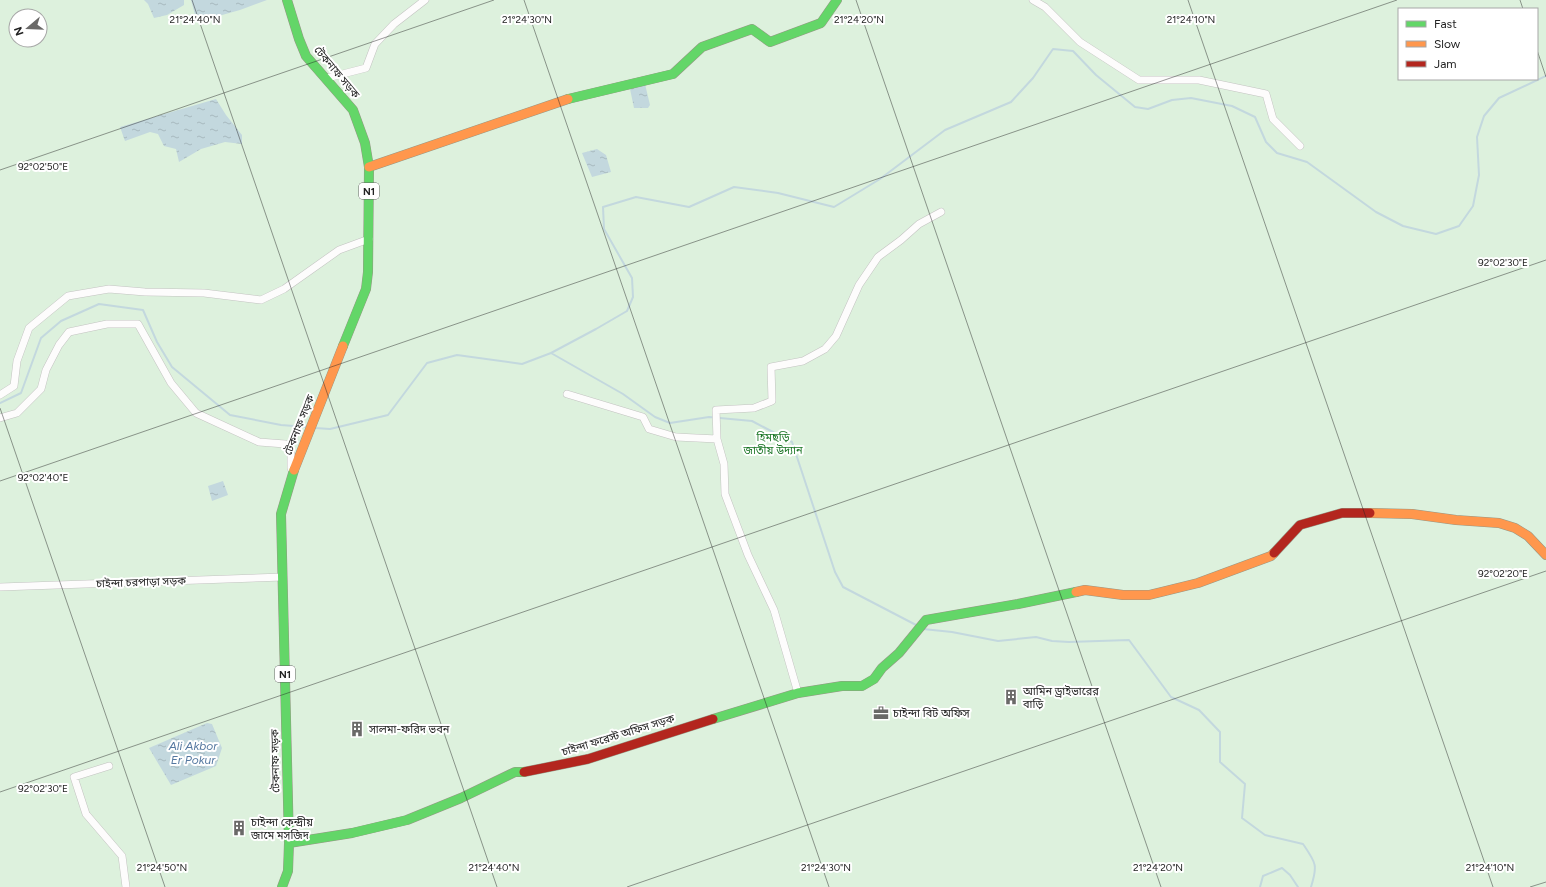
<svg xmlns="http://www.w3.org/2000/svg" width="1546" height="887" viewBox="0 0 1546 887" font-family="Figtree,'Noto Sans Bengali',sans-serif">
  <style>
    .park { fill: #ddf1dd; fill-rule: evenodd }
    .water { fill: url(#water-ripples) }
    .lines { fill: none; stroke-linecap: round; stroke-linejoin: round }
    .stream { stroke: #c3d8de; stroke-width: 2 }
    .street-casing { stroke: #c3c3c1; stroke-width: 8 }
    .fast-casing { stroke: #969785; stroke-width: 10 }
    .slow-casing { stroke: #969785; stroke-width: 10 }
    .jam-casing { stroke: #969785; stroke-width: 10 }
    .street { stroke: #fdfcfc; stroke-width: 7 }
    .fast { stroke: #63d668; stroke-width: 9 }
    .slow { stroke: #ff974d; stroke-width: 9 }
    .jam { stroke: #b3261e; stroke-width: 9 }
    .ticks { fill: none; stroke: #222; stroke-width: 1; stroke-opacity: 0.45 }
    .labels { text-anchor: middle; stroke-width: 4; stroke-linejoin: round; paint-order: stroke }
    .shield { fill: #fff; stroke: #646464; stroke-width: 1 }
    .shield-label { font-size: 10px; font-weight: bold; fill: #222 }
    .street-label { font-size: 11px; fill: #222; stroke: #fff }
    .park-label { font-size: 11px; fill: #1a7525; stroke: #fff }
    .poi-label { font-size: 11px; fill: #222; stroke: #fff; text-anchor: start }
    .water-label { font-size: 12px; font-style: italic; fill: #5578a0; stroke: #fff }
    .ticks-label { font-size: 10px; text-anchor: middle; fill: #222; stroke: #fff; stroke-width: 4; stroke-linejoin: round; paint-order: stroke }
  </style>
  <defs>
    <pattern id="water-ripples" width="26" height="14" patternUnits="userSpaceOnUse"><rect width="26" height="14" fill="#c3d8de"/><path d="M2 4q2-2 4 0t4 0M15 11q2-2 4 0t4 0" fill="none" stroke="#a7b9be"/></pattern>
  </defs>
  <rect width="100%" height="100%" fill="#f0eeeb"/>
  <!-- park -->
  <path class="park" d="M0 0H1546V887H0ZM1399 9H1537V79H1399ZM16 16H40V40H16Z"/>
  <!-- water -->
  <path class="water" d="M144 0H184V5L167 15 154 18 148 4Z
    M191 0H267L240 10 197 22Z
    M645 84 650 105 648 108H634L630 89Z
    M216 99 226 115 242 135V144L225 142 201 149 179 162 176 149 164 146 158 134 150 132 125 141 120 127Z
    M597 149 606 155 611 172 592 177 582 153Z
    M223 481 228 495 212 501 208 486Z
    M207 723 212 724 222 748 216 766 171 785 149 748Z"/>
  <g class="lines">
    <!-- stream -->
    <path class="stream" d="M551 353 623 394 655 417 670 423 709 417 752 421 792 442 835 572 843 587 918 626
      M0 403 21 393 41 338 61 321 99 304 143 310 157 342 172 367 230 415 281 425 307 427
      M315 428 330 429 388 415 427 363 457 355 522 364 551 353 596 329 627 311 633 297 632 278 604 229 603 207 636 197 689 207 734 187 778 193 834 207 880 179 945 130 1011 102 1033 78 1053 49 1073 51 1096 75 1135 107 1148 109 1172 100 1191 98 1232 106 1255 117 1266 142 1277 153 1307 162 1376 212 1403 226 1436 234 1459 226 1473 206 1479 175 1477 137 1484 116 1499 98 1546 76
      M923 629 952 632 998 641 1036 637 1052 641 1069 642 1129 640 1171 697 1199 710 1220 732V762L1245 784 1242 818 1265 835 1303 844C1316 863 1318 865 1311 887
      M1260 887 1263 876 1282 868 1290 875 1298 887"/>
    <!-- street casing -->
    <g class="street-casing">
      <path id="street" d="M1033 0 1045 7 1080 42 1139 80H1199L1266 94 1273 119 1300 146
        M327 78 366 68 375 44 394 24 425 0
        M567 394 643 417 649 429 676 437 717 439 724 464 725 494 748 555 774 610 798 693
        M0 395 14 386 17 361 29 328 68 296 109 289 145 292 204 293 261 300 284 289 339 250 369 239
        M0 418 17 413 41 389 46 370 59 345 69 332 107 324H138L171 383 196 413 259 442 285 444 291 450V468
        M717 439 716 410 754 408 772 401 771 367 803 361 825 349 836 336 859 285 878 257 901 240 919 224 941 212
        M0 587 283 577
        M109 766 74 777 86 814 122 856 126 887"/>
    </g>
    <!-- fast casing -->
    <g class="fast-casing">
      <path id="fast" d="M287 0 299 39 306 56 353 110 365 143 369 167 368 272 366 289 343 346
        M568 99 673 74 702 47 752 29 770 42 821 23 837 0
        M713 719 798 693 842 686H862L874 679 882 668 899 653 926 620 1018 604 1076 592
        M289 843 352 833 407 820 461 798 515 772H524
        M282 887 288 871 289 843 281 514 294 470"/>
    </g>
    <!-- slow casing -->
    <g class="slow-casing">
      <path id="slow" d="M369 167 568 99
        M294 470 343 346
        M1370 513 1412 514 1456 520 1499 523 1515 528 1528 536 1546 555
        M1076 592 1085 590 1123 595H1149L1198 583 1271 556 1274 553"/>
    </g>
    <!-- jam casing -->
    <g class="jam-casing">
      <path id="jam" d="M1274 553 1300 525 1342 513H1370
        M524 772 588 759 713 719"/>
    </g>
    <!-- street -->
    <use href="#street" class="street"/>
    <!-- fast -->
    <use href="#fast" class="fast"/>
    <!-- slow -->
    <use href="#slow" class="slow"/>
    <!-- jam -->
    <use href="#jam" class="jam"/>
  </g>
  <!-- ticks -->
  <path class="ticks" d="M192 0 497 887M524 0 829 887M856 0 1161 887M1188 0 1493 887M1520 0 1523 9M1537 50 1546 77M0 170 494 0M0 408 165 887M0 481 1397 0M0 792 1546 260M627 887 1546 571M1530 887 1546 882"/>
  <!-- icons -->
  <defs>
    <g id="building-bare" transform="scale(1.2)"><path d="M-4-6H4V6H1V3H-1V6H-4ZM-2.5-4.3h1.7v1.8h-1.7ZM.8-4.3h1.7v1.8H.8ZM-2.5-1h1.7V.8h-1.7ZM.8-1h1.7V.8H.8Z" fill="#6a6968" stroke="#fff" stroke-width="2.5" paint-order="stroke"/></g>
    <g id="office-bare" transform="scale(1.2)"><path d="M-6-3h4V-5.5h4V-3h4V5H-6ZM-1-4.5V-3h2v-1.5ZM-6 0V1H6V0Z" fill="#6a6968" stroke="#fff" stroke-width="2.5" paint-order="stroke"/></g>
  </defs>
  <g fill-rule="evenodd">
    <use href="#building-bare" x="1011" y="697"/>
    <use href="#office-bare" x="881" y="713"/>
    <use href="#building-bare" x="357" y="729"/>
    <use href="#building-bare" x="239" y="828"/>
  </g>
  <g class="labels">
    <!-- shield labels -->
    <g class="shield">
      <rect x="359" y="183" width="20" height="16" rx="3"/>
      <rect x="275" y="666" width="20" height="16" rx="3"/>
    </g>
    <g class="shield-label">
      <text x="369" y="195">N1</text>
      <text x="285" y="678">N1</text>
    </g>
    <!-- street labels -->
    <g class="street-label">
      <text transform="translate(337 72) rotate(50)" y="4">টেকনাফ সড়ক</text>
      <text transform="translate(299 425) rotate(-68)" y="4">টেকনাফ সড়ক</text>
      <text transform="translate(141 582) rotate(-2)" y="4">চাইন্দা চরপাড়া সড়ক</text>
      <text transform="translate(618 735) rotate(-17)" y="4">চাইন্দা ফরেস্ট অফিস সড়ক</text>
      <text transform="translate(275 761) rotate(-91)" y="4">টেকনাফ সড়ক</text>
    </g>
    <!-- park labels -->
    <g class="park-label">
      <text x="773" y="441">হিমছড়ি<tspan x="773" dy="13">জাতীয় উদ্যান</tspan></text>
    </g>
    <!-- poi labels -->
    <g class="poi-label">
      <text x="1023" y="695">আমিন ড্রাইভারের<tspan x="1023" dy="13">বাড়ি</tspan></text>
      <text x="893" y="717">চাইন্দা বিট অফিস</text>
      <text x="369" y="733">সালমা-ফরিদ ভবন</text>
      <text x="251" y="826">চাইন্দা কেন্দ্রীয়<tspan x="251" dy="13">জামে মসজিদ</tspan></text>
    </g>
    <!-- water labels -->
    <g class="water-label">
      <text x="193" y="750">Ali Akbor<tspan x="193" dy="14">Er Pokur</tspan></text>
    </g>
  </g>
  <g class="ticks-label">
    <text x="195" y="23">21°24'40"N</text>
    <text x="527" y="23">21°24'30"N</text>
    <text x="859" y="23">21°24'20"N</text>
    <text x="1191" y="23">21°24'10"N</text>
    <text x="43" y="170">92°02'50"E</text>
    <text x="1503" y="266">92°02'30"E</text>
    <text x="43" y="481">92°02'40"E</text>
    <text x="1503" y="577">92°02'20"E</text>
    <text x="43" y="792">92°02'30"E</text>
    <text x="162" y="871">21°24'50"N</text>
    <text x="494" y="871">21°24'40"N</text>
    <text x="826" y="871">21°24'30"N</text>
    <text x="1158" y="871">21°24'20"N</text>
    <text x="1490" y="871">21°24'10"N</text>
  </g>
  <!-- legend -->
  <rect x="1398" y="8" width="140" height="72" fill="#ffffff" stroke="#a7a7a7"/>
  <rect x="1406" y="21" width="20" height="6" fill="#63d668" stroke="#a7a7a7"/>
  <text x="1434" y="28" font-size="12" fill="#222222">Fast</text>
  <rect x="1406" y="41" width="20" height="6" fill="#ff974d" stroke="#a7a7a7"/>
  <text x="1434" y="48" font-size="12" fill="#222222">Slow</text>
  <rect x="1406" y="61" width="20" height="6" fill="#b3261e" stroke="#a7a7a7"/>
  <text x="1434" y="68" font-size="12" fill="#222222">Jam</text>
  <!-- north arrow -->
  <g transform="translate(28 28) rotate(251)"><circle r="19" fill="#ffffff" stroke="#a7a7a7"/>
  <path d="M0-3L7 15L0 10L-7 15Z" fill="#6a6968"/>
  <text y="-6" font-size="11" font-weight="bold" text-anchor="middle" fill="#222222">N</text>
  </g>
</svg>
